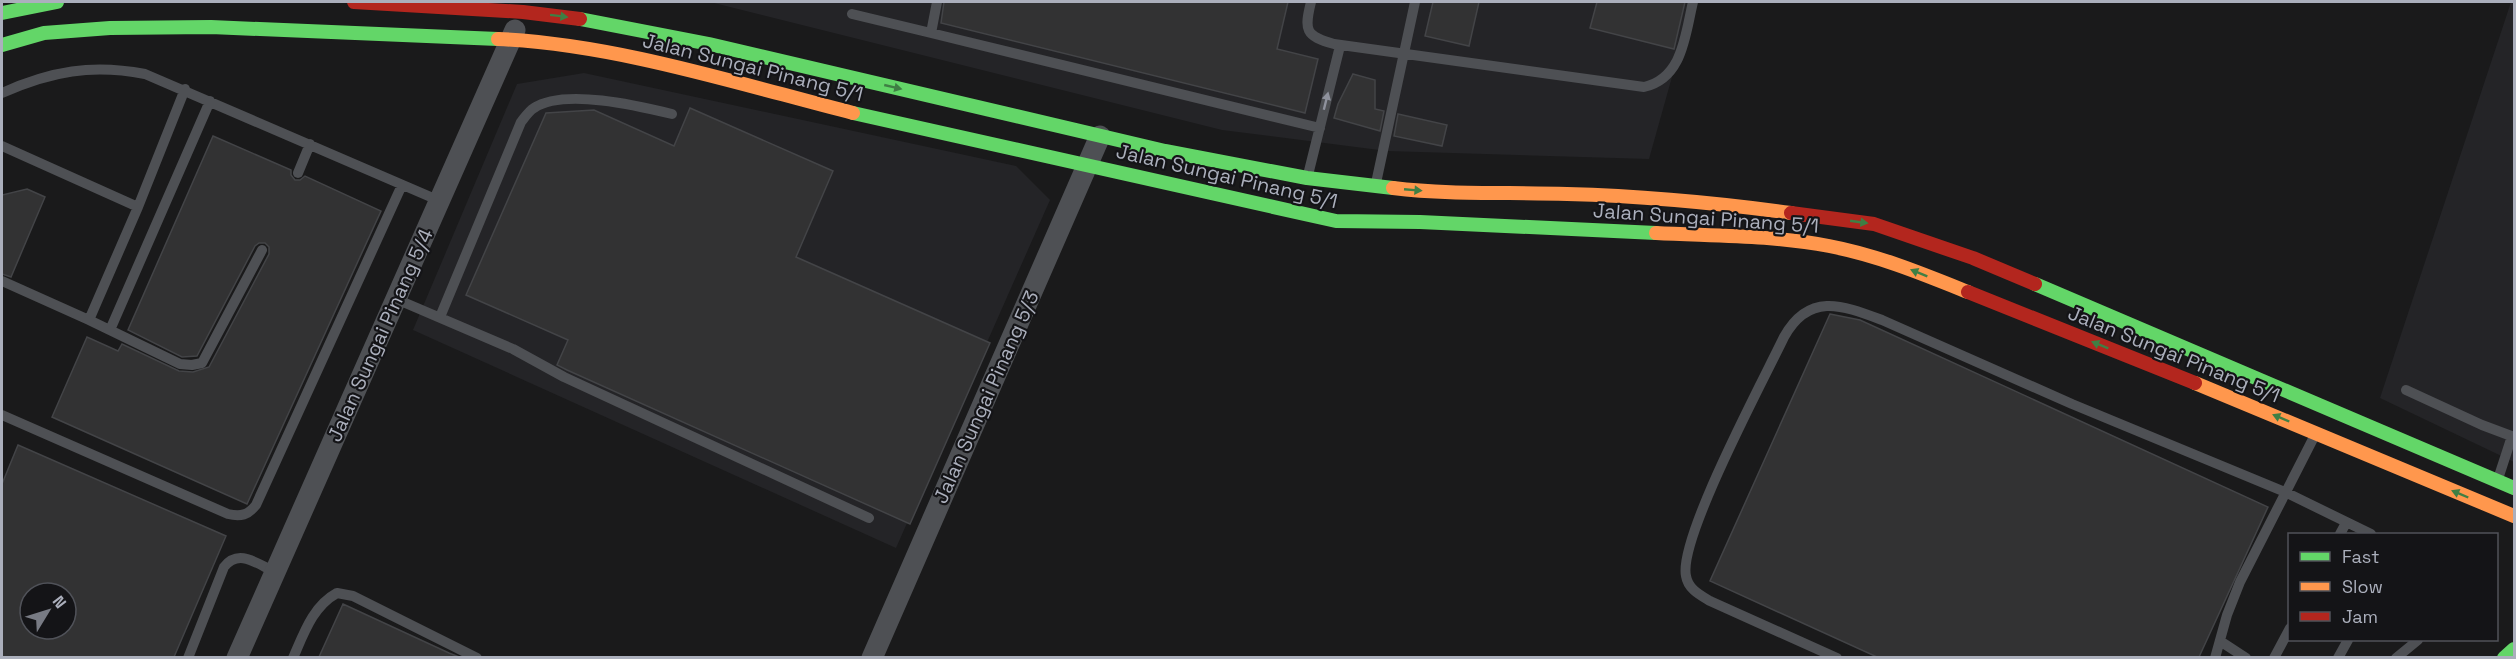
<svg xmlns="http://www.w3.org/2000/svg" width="2516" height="659" viewBox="0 0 2516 659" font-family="'Space Grotesk',sans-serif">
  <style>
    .built { fill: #242427 }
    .building { fill: #323233; stroke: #434447; stroke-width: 1.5; fill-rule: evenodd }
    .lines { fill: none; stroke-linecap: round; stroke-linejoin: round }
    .lane { stroke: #4e5054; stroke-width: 10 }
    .street { stroke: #4e5054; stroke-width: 21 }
    .fast { stroke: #63d668; stroke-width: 14 }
    .slow { stroke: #ff974d; stroke-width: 14 }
    .jam { stroke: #b3261e; stroke-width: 14 }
    .oneway { fill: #3f7f44 }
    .oneway2 { fill: #8f929d }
    .labels { text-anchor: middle; stroke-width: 4.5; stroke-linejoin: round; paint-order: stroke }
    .street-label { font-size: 20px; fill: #abafbc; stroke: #141417 }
  </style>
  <rect width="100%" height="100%" fill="#1a1a1b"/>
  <!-- built -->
  <path class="built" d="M710 2H1693L1649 159 1387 151 1222 130Z
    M2511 2H2514V462L2380 398Z
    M584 73 1016 166 1050 200 896 548 413 330 517 84Z"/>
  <!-- building -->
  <path class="building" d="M944 2H1288L1277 49 1318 59 1305 113 941 23Z
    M1433 2H1479L1469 46 1425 36Z
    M1597 2H1685L1674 49 1590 28Z
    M1353 74 1375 80V109L1384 111 1380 131 1334 118 1338 104Z
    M690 108 833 171 796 257 990 343 910 524 567 370 557 365 568 340 466 295 546 113 594 110 674 146Z
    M1398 114 1447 125 1442 146 1394 136Z
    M213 136 291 170V175L295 180H300L305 176 381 211 247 504 52 417 87 337 118 351 122 344 179 371 193 372 209 367 269 254V247L265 243H259L255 246 197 356 182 357 128 330Z
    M27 189 45 197 11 277 2 274V195Z
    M1830 314 1860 320 2268 507 2199 657H1877L1710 581Z
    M18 445 226 536 174 657H2V484ZM30 593H66V629H30Z
    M343 604 449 653 459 657H319Z"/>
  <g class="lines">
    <!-- lane -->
    <path class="lane" d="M937 2 931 33 1320 128
      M1311 2C1304 30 1305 36 1334 44L1644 87C1683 78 1685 35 1693 2
      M852 14 931 33
      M2 93C51 71 92 64 145 74L440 201
      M2 146 138 207 185 89
      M298 173 310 144
      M1308 175 1340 46
      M1376 183 1415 2
      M2 281 89 320 138 207
      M396 299 513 349 564 377 869 518
      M440 317 521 122C525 117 529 111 534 108 564 88 639 106 672 114
      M89 320 180 364 192 365 202 363 262 250
      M110 330 210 101
      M2406 390 2482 425 2514 437
      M2 415 228 514C241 517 248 515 256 505L402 185
      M2498 479 2512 436
      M2340 534 2346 523
      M2220 641 2246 658
      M188 658 224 567C239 548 257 564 275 572
      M293 658C304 633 313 606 337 593L353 596 477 658
      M1837 658 1710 601C1700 595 1688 589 1686 576 1678 539 1764 379 1784 337 1809 292 1842 305 1882 320L2072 404 2285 492 2371 534
      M2215 658 2227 615 2240 582 2316 433
      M2274 658 2290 628
      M2338 658 2348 640
      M2396 658 2418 640"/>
    <!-- street -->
    <path class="street" d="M237 658 515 30
      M872 658 1100 136"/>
    <!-- fast -->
    <path class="fast" d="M2 13 57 2
      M580 19 709 44 1165 151 1307 178 1393 188
      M2 45 44 33 110 28 211 27 498 39
      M853 113 1336 221 1420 222 1656 233
      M2035 284 2514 488
      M2504 658 2514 649"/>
    <!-- slow -->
    <path class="slow" d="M498 39C615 44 739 84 853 113
      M1393 188C1450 195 1509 192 1567 194 1642 196 1718 203 1791 213
      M1656 233C1713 236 1772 235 1829 246 1877 255 1923 274 1968 292
      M2195 383 2514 516"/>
    <!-- jam -->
    <path class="jam" d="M354 2 523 12 580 19
      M1791 213 1874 224 1973 258 2035 284
      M1968 292 2195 383"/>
  </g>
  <!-- one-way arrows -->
  <defs><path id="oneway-solid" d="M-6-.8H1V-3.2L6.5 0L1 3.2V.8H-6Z" transform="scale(1.5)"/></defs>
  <g class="oneway">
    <use href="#oneway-solid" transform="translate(559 16) rotate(7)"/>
    <use href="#oneway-solid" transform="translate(893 87) rotate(13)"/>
    <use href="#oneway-solid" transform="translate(1413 190) rotate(5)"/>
    <use href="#oneway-solid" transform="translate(1859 222) rotate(8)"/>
    <use href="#oneway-solid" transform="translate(1919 273) rotate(-158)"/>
    <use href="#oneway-solid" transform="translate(2100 345) rotate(-158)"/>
    <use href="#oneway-solid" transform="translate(2281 418) rotate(-157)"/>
    <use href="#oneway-solid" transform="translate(2460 494) rotate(-157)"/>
  </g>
  <use class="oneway2" href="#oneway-solid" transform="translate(1326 101) rotate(-76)"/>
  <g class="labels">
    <!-- street labels -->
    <g class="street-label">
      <text transform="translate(753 67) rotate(14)" y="7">Jalan Sungai Pinang 5/1</text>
      <text transform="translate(1227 176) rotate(13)" y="7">Jalan Sungai Pinang 5/1</text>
      <text transform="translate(1706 218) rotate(4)" y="7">Jalan Sungai Pinang 5/1</text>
      <text transform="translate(380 335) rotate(-66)" y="7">Jalan Sungai Pinang 5/4</text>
      <text transform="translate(2174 354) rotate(22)" y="7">Jalan Sungai Pinang 5/1</text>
      <text transform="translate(986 397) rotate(-66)" y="7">Jalan Sungai Pinang 5/3</text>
    </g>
  </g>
  <!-- border -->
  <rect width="2516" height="659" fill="none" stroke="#abafbc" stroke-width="6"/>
  <!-- legend -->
  <rect x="2288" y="533" width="210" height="108" fill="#141417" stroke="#505259" stroke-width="1.5"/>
  <rect x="2300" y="552" width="30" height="9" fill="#63d668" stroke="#505259" stroke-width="1.5"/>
  <text x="2342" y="563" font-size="18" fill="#abafbc">Fast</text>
  <rect x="2300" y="582" width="30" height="9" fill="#ff974d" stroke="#505259" stroke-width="1.5"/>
  <text x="2342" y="593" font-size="18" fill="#abafbc">Slow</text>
  <rect x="2300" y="612" width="30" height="9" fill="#b3261e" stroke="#505259" stroke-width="1.5"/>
  <text x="2342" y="623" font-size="18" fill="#abafbc">Jam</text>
  <!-- north arrow -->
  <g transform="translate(48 611) rotate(52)"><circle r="28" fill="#141417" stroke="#505259" stroke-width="1.5"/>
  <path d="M0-4.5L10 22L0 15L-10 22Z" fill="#787b84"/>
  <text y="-9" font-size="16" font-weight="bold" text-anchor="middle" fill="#abafbc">N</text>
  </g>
</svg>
